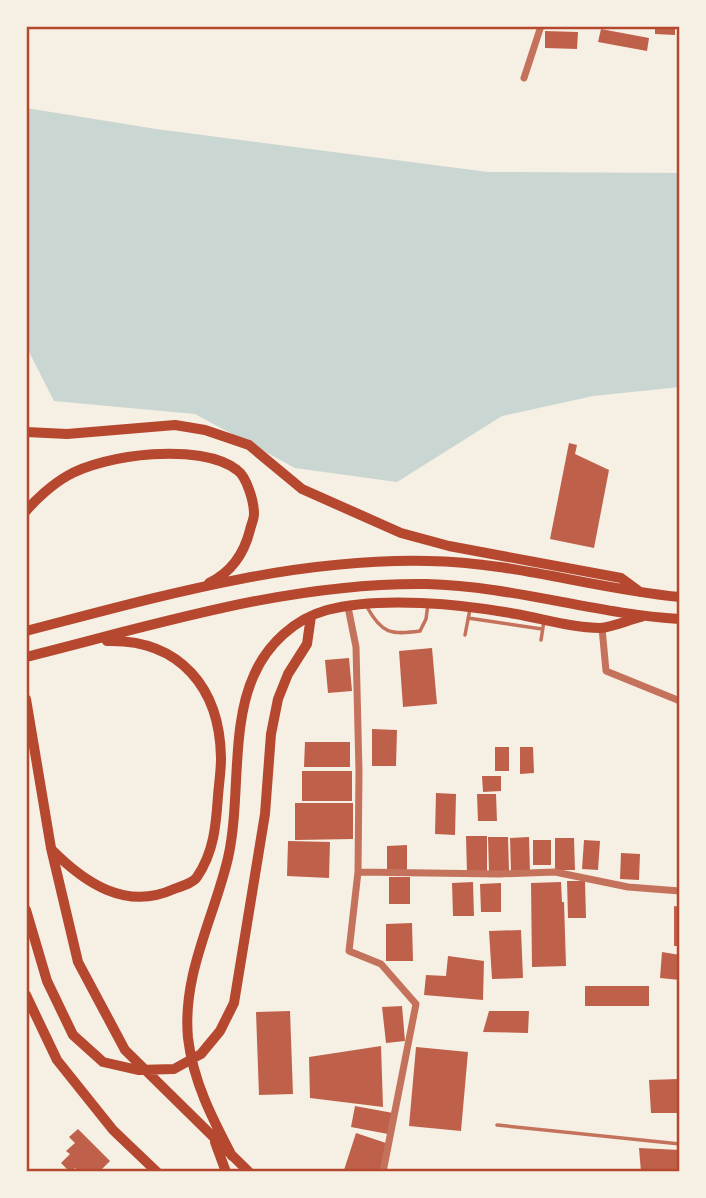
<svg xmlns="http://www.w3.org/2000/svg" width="706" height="1198" viewBox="0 0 706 1198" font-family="'Roboto Condensed',sans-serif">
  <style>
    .water { fill: #c9d6d2 }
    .building { fill: #bf614a }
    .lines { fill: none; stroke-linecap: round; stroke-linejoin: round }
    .service { stroke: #c5725c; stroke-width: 3.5 }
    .minor { stroke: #c5725c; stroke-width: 7 }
    .primary { stroke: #b5482f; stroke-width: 10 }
    .neatline { fill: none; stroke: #b5482f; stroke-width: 2.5 }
  </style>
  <rect width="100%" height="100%" fill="#f6efe4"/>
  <!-- water -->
  <path class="water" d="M26 108 156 129 488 172 680 173V387L593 396 502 416 397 482 295 468 195 414 54 401 26 346Z"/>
  <!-- building -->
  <path class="building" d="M655 26H675V35L655 34Z
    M601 29 649 38 647 51 598 42Z
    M545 31 578 32 577 49 545 48Z
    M569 443 577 445 575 454 609 470 594 548 550 539Z
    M432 648 437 704 403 707 399 651Z
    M349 658 352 691 328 693 325 660Z
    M372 729 397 730 396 766H372Z
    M305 742H350V767H304Z
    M495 747H509V771H495Z
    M520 747H533L534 773 520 774Z
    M302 771H352V801H302Z
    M482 776H501V791L483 792Z
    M436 793 456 794 455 835 435 834Z
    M477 794H496L497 821H478Z
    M295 803H353V839L295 840Z
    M466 836H487V873H467Z
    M488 837H508L509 871 489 872Z
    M529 837 530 871H511L510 838Z
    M555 838H574L575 870H555Z
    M533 840H551V865H533Z
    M584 840 600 841 598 870 582 869Z
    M288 841 330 842 329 878 287 876Z
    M407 845V870L387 871V846Z
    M621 853 640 854 639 880 620 879Z
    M389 877H410V904H389Z
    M567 881H585L586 918H568Z
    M473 882 474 916H453L452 883Z
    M561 882 562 902H564L566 966 532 967 531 883Z
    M501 883V912H481L480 884Z
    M674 906 680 907V946H674Z
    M412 923 413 961H386V924Z
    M521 930 523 978 492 979 489 931Z
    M662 952 680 955V980L660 978Z
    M448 956 484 961 483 1000 424 995 426 975 446 976Z
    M585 986H649V1006H585Z
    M402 1006 405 1041 386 1043 382 1007Z
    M290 1011 293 1094 259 1095 256 1012Z
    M489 1011H529L528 1033 483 1032Z
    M381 1046 383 1107 310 1098 309 1057Z
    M416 1047 468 1052 461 1131 409 1126Z
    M678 1079 680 1113H651L649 1080Z
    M355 1106 393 1113 388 1134 351 1127Z
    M78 1129 110 1161 99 1172H79L75 1168 70 1172 61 1163 70 1154 66 1151 75 1143 69 1137Z
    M356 1133 389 1144 380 1172 344 1170Z
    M639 1148 680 1150V1172H641Z"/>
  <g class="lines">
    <!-- service -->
    <path class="service" d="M367 607C382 634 391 635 420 631L426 619 428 604
      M468 618 542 629
      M465 635 470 609
      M541 640 544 621
      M497 1125 680 1144"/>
    <!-- minor -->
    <path class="minor" d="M524 78 541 26
      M348 607 356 647 359 772 358 872 349 951 381 964 416 1004 383 1172
      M602 628 606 671 680 701
      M358 872 499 874 555 872 628 887 680 891"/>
    <!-- primary -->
    <path class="primary" d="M26 432 67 434 175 425 205 430 249 445 302 489 401 533 449 546 621 578 640 592
      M26 511C36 499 53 484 67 476 104 454 201 442 237 470 247 477 254 502 254 514 254 519 251 525 250 530 244 554 232 572 209 583
      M26 631C157 597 291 558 428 561 514 562 595 589 680 597
      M26 657C158 624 290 582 427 584 513 586 595 614 680 619
      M26 699 51 848 78 962 125 1050 249 1172
      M52 850C85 883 126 911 174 889 182 886 193 883 197 877 214 852 216 825 218 796 219 783 221 771 221 758 220 688 180 639 107 641
      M26 910 47 981 73 1035 103 1062 138 1070 174 1069 201 1054 220 1031 234 1003 265 814 271 734 278 699 288 674 307 644 311 616
      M26 995 57 1060 113 1130 157 1172
      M215 1142 226 1172
      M232 1156C212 1118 193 1081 188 1038 182 974 214 918 228 858 241 801 230 727 254 675 267 645 294 619 327 610 380 596 462 604 516 614 543 619 573 628 600 628 613 627 628 620 641 617"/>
  </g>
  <!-- border -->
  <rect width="706" height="1198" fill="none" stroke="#f6efe4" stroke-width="56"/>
  <rect x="28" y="28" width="650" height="1142" class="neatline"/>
</svg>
